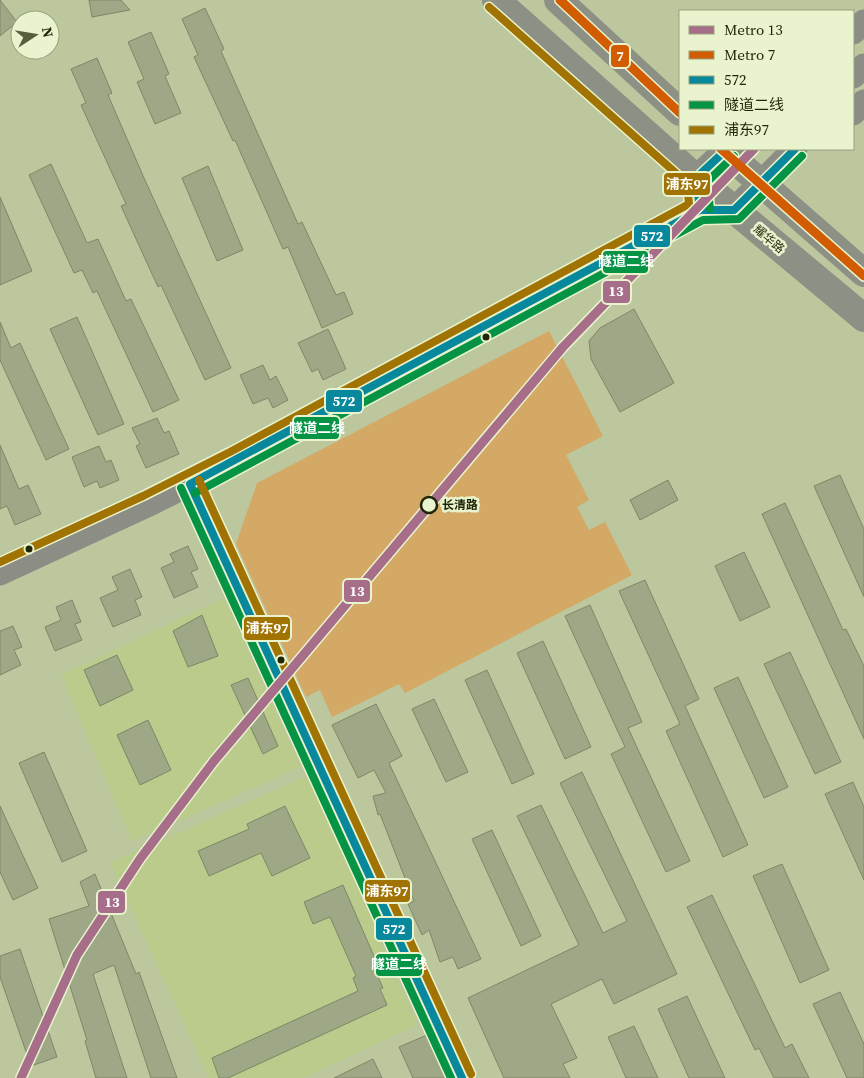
<svg xmlns="http://www.w3.org/2000/svg" width="864" height="1078" viewBox="0 0 864 1078" font-family="'Source Serif 4','Noto Sans SC',serif">
  <style>
    .built { fill: #bacb8b }
    .green { fill: #d4a865 }
    .building { fill: #9ea786; stroke: #7e8766 }
    .lines { fill: none; stroke-linecap: round; stroke-linejoin: round }
    .secondary { stroke: #8c8d84; stroke-width: 25 }
    .primary { stroke: #8d9084; stroke-width: 28 }
    .bus-1-casing { stroke: #e9f4cf; stroke-width: 11 }
    .bus-2-casing { stroke: #e9f4cf; stroke-width: 11 }
    .bus-3-casing { stroke: #e9f4cf; stroke-width: 11 }
    .bus-1 { stroke: #08889c; stroke-width: 8 }
    .bus-2 { stroke: #059346; stroke-width: 8 }
    .bus-3 { stroke: #a17303; stroke-width: 8 }
    .metro-1-casing { stroke: #e9f4cf; stroke-width: 12 }
    .metro-2-casing { stroke: #e9f4cf; stroke-width: 12 }
    .metro-1 { stroke: #a66e89; stroke-width: 9 }
    .metro-2 { stroke: #d25c02; stroke-width: 9 }
    .bus-dot { fill: #1f2608; stroke: #e9f4cf; stroke-width: 2 }
    .stop-dot { fill: #e9f4cf; stroke: #1f2608; stroke-width: 2.5 }
    .labels { text-anchor: middle; stroke-width: 5; stroke-linejoin: round; paint-order: stroke }
    .street-label { font-size: 12px; fill: #1f2608; stroke: #e9f4cf }
    .stop-label { font-size: 12px; font-weight: bold; fill: #1f2608; stroke: #e9f4cf; text-anchor: start }
    .line-badge { stroke: #e9f4cf; stroke-width: 2 }
    .badge-label { font-size: 14px; text-anchor: middle; font-weight: bold; fill: #fff }
  </style>
  <rect width="100%" height="100%" fill="#bcc79e"/>
  <!-- built -->
  <path class="built" d="M224 598 301 767 132 841 61 675Z
    M309 775 417 1025 303 1078H209L110 863Z"/>
  <!-- green -->
  <path class="green" d="M549 331 603 436 566 455 589 500 577 507 589 530 605 522 632 575 405 693 399 684 332 717 320 690 306 697 236 544 257 483Z"/>
  <!-- building -->
  <path class="building" d="M0 0 17 22 0 36Z
    M89 0H121L130 10 92 17Z
    M205 8 224 49 221 51 298 224 302 222 336 295 344 292 353 314 322 328 288 247 283 249 235 140 233 141 194 57 198 55 182 19Z
    M151 32 169 74 165 76 181 113 155 124 137 82 144 79 128 42Z
    M97 58 112 93 108 95 144 178 231 368 205 380 161 285 158 287 121 206 126 204 81 105 86 103 71 69Z
    M51 164 87 243 98 239 126 301 131 299 179 400 153 412 97 291 93 293 82 270 74 273 29 175Z
    M208 166 243 250 217 261 182 178Z
    M0 197 32 271 0 285Z
    M634 309 674 383 620 412 591 359 589 341 600 328Z
    M77 317 124 424 98 435 50 329Z
    M0 322 11 348 20 343 69 449 46 460 0 360Z
    M328 329 346 369 323 380 318 369 312 372 298 343Z
    M263 365 270 380 276 376 288 400 273 408 268 398 253 404 240 375Z
    M157 418 164 433 169 431 179 454 146 468 136 446 140 444 132 428Z
    M0 445 19 489 28 485 41 514 15 525 7 506 0 509Z
    M99 446 106 462 111 460 119 480 100 488 97 481 84 487 72 457Z
    M840 475 864 529V597L814 486Z
    M668 480 678 500 640 520 630 500Z
    M785 503 843 630 846 629 864 666V739L762 514Z
    M188 546 198 569 191 572 198 587 174 598 161 568 174 562 170 554Z
    M744 552 770 607 740 621 715 566Z
    M130 569 142 597 135 600 141 615 113 627 100 598 118 590 112 577Z
    M645 580 699 699 685 706 748 845 723 857 666 731 680 724 619 591Z
    M72 600 81 622 75 624 82 640 55 651 45 627 61 620 56 607Z
    M590 605 642 722 628 728 690 861 666 872 611 754 625 747 565 616Z
    M202 615 218 656 188 667 173 631Z
    M13 626 22 647 14 650 21 665 0 675V631Z
    M543 641 591 747 565 759 517 653Z
    M790 652 841 762 815 774 764 664Z
    M117 655 133 690 100 706 84 670Z
    M487 670 534 774 512 784 465 680Z
    M738 677 788 787 764 798 714 688Z
    M248 678 278 746 263 754 231 685Z
    M434 699 468 772 446 782 412 709Z
    M376 704 402 756 389 763 481 959 458 969 453 957 440 962 429 930 422 935 408 904 414 901 380 814 378 815 373 796 386 793 374 770 358 778 332 725Z
    M148 720 171 770 140 785 117 735Z
    M44 752 87 851 62 862 19 763Z
    M582 772 677 974 614 1004 602 979 551 1004 577 1058 563 1064 570 1078H504L468 998 579 945 517 816 541 805 603 933 627 921 560 783Z
    M853 782 864 807V880L825 794Z
    M0 806 38 888 13 900 0 872Z
    M285 806 310 858 272 876 261 853 209 876 198 851 249 829 247 824Z
    M492 830 541 936 521 946 472 839Z
    M782 864 829 970 800 983 753 876Z
    M95 874 136 974 139 972 177 1078H151L114 965 93 974 127 1078H96L85 1041 87 1040 49 919 89 906 80 882Z
    M343 885 380 970 376 972 383 988 380 989 387 1005 228 1078H219L212 1058 358 991 353 978 356 976 330 917 313 924 304 902Z
    M712 895 785 1048 792 1044 809 1078H774L759 1048 755 1050 687 907Z
    M20 949 57 1057 31 1066 0 977V956Z
    M840 992 864 1044V1078H847L813 1004Z
    M687 996 725 1078H689L658 1009Z
    M634 1026 658 1078H626L608 1037Z
    M427 1035 439 1063 446 1078H413L399 1047Z
    M373 1059 382 1078H334Z"/>
  <g class="lines">
    <!-- secondary -->
    <path class="secondary" d="M853 32 864 22
      M853 76 864 66
      M853 113 864 102
      M699 198 696 178 727 149
      M190 484 462 1078
      M0 573 147 505 235 461 700 210H734L795 149"/>
    <!-- primary -->
    <path class="primary" d="M496 0 696 178 864 318
      M558 0 680 112
      M722 149 864 273"/>
    <!-- bus-1 casing -->
    <g class="bus-1-casing">
      <path id="bus-1" d="M700 210 696 178 727 149
        M190 484 700 210H734L795 149
        M190 484 462 1078"/>
    </g>
    <!-- bus-2 casing -->
    <g class="bus-2-casing">
      <path id="bus-2" d="M710 209 707 182 734 156
        M181 488 451 1078
        M195 493 703 220 739 219 802 156"/>
    </g>
    <!-- bus-3 casing -->
    <g class="bus-3-casing">
      <path id="bus-3" d="M199 480 471 1074
        M0 562 143 496 230 452 689 204 687 183 489 7"/>
    </g>
    <!-- bus-1 -->
    <use href="#bus-1" class="bus-1"/>
    <!-- bus-2 -->
    <use href="#bus-2" class="bus-2"/>
    <!-- bus-3 -->
    <use href="#bus-3" class="bus-3"/>
    <!-- metro-1 casing -->
    <g class="metro-1-casing">
      <path id="metro-1" d="M21 1078 77 955 140 859 214 761 563 347 754 149"/>
    </g>
    <!-- metro-2 casing -->
    <g class="metro-2-casing">
      <path id="metro-2" d="M560 0 680 113
        M721 149 864 276"/>
    </g>
    <!-- metro-1 -->
    <use href="#metro-1" class="metro-1"/>
    <!-- metro-2 -->
    <use href="#metro-2" class="metro-2"/>
  </g>
  <!-- markers -->
  <g class="bus-dot">
    <circle cx="486" cy="337" r="4.5"/>
    <circle cx="29" cy="549" r="4.5"/>
    <circle cx="281" cy="660" r="4.5"/>
  </g>
  <circle class="stop-dot" cx="429" cy="505" r="8"/>
  <g class="labels">
    <!-- street labels -->
    <g class="street-label">
      <text transform="translate(769 239) rotate(40)" y="4">耀华路</text>
    </g>
    <!-- stop labels -->
    <g class="stop-label">
      <text x="442" y="509">长清路</text>
    </g>
  </g>
  <g class="line-badge">
    <rect x="610" y="44" width="20" height="24" rx="5" fill="#d25c02"/>
    <rect x="663" y="172" width="48" height="24" rx="5" fill="#a17303"/>
    <rect x="633" y="224" width="38" height="24" rx="5" fill="#08889c"/>
    <rect x="602" y="250" width="47" height="24" rx="5" fill="#059346"/>
    <rect x="602" y="280" width="29" height="24" rx="5" fill="#a66e89"/>
    <rect x="325" y="389" width="38" height="24" rx="5" fill="#08889c"/>
    <rect x="293" y="416" width="47" height="24" rx="5" fill="#059346"/>
    <rect x="343" y="579" width="28" height="24" rx="5" fill="#a66e89"/>
    <rect x="243" y="616" width="48" height="25" rx="5" fill="#a17303"/>
    <rect x="364" y="879" width="47" height="24" rx="5" fill="#a17303"/>
    <rect x="97" y="890" width="29" height="24" rx="5" fill="#a66e89"/>
    <rect x="375" y="917" width="38" height="24" rx="5" fill="#08889c"/>
    <rect x="375" y="953" width="48" height="24" rx="5" fill="#059346"/>
  </g>
  <g class="badge-label">
    <text x="620" y="61">7</text>
    <text x="687" y="189">浦东97</text>
    <text x="652" y="241">572</text>
    <text x="626" y="266">隧道二线</text>
    <text x="616" y="296">13</text>
    <text x="344" y="406">572</text>
    <text x="317" y="433">隧道二线</text>
    <text x="357" y="596">13</text>
    <text x="267" y="633">浦东97</text>
    <text x="387" y="896">浦东97</text>
    <text x="112" y="907">13</text>
    <text x="394" y="934">572</text>
    <text x="399" y="969">隧道二线</text>
  </g>
  <!-- legend -->
  <rect x="679" y="10" width="175" height="140" fill="#e9f4cf" stroke="#98a27f"/>
  <rect x="689" y="26" width="25" height="8" fill="#a66e89" stroke="#98a27f"/>
  <text x="724" y="35" font-size="15" fill="#1f2608">Metro 13</text>
  <rect x="689" y="51" width="25" height="8" fill="#d25c02" stroke="#98a27f"/>
  <text x="724" y="60" font-size="15" fill="#1f2608">Metro 7</text>
  <rect x="689" y="76" width="25" height="8" fill="#08889c" stroke="#98a27f"/>
  <text x="724" y="85" font-size="15" fill="#1f2608">572</text>
  <rect x="689" y="101" width="25" height="8" fill="#059346" stroke="#98a27f"/>
  <text x="724" y="110" font-size="15" fill="#1f2608">隧道二线</text>
  <rect x="689" y="126" width="25" height="8" fill="#a17303" stroke="#98a27f"/>
  <text x="724" y="135" font-size="15" fill="#1f2608">浦东97</text>
  <!-- north arrow -->
  <g transform="translate(35 35) rotate(78)"><circle r="24" fill="#e9f4cf" stroke="#98a27f"/>
  <path d="M0-4L9 19L0 12L-9 19Z" fill="#565e3c"/>
  <text y="-8" font-size="14" font-weight="bold" text-anchor="middle" fill="#1f2608">N</text>
  </g>
</svg>
